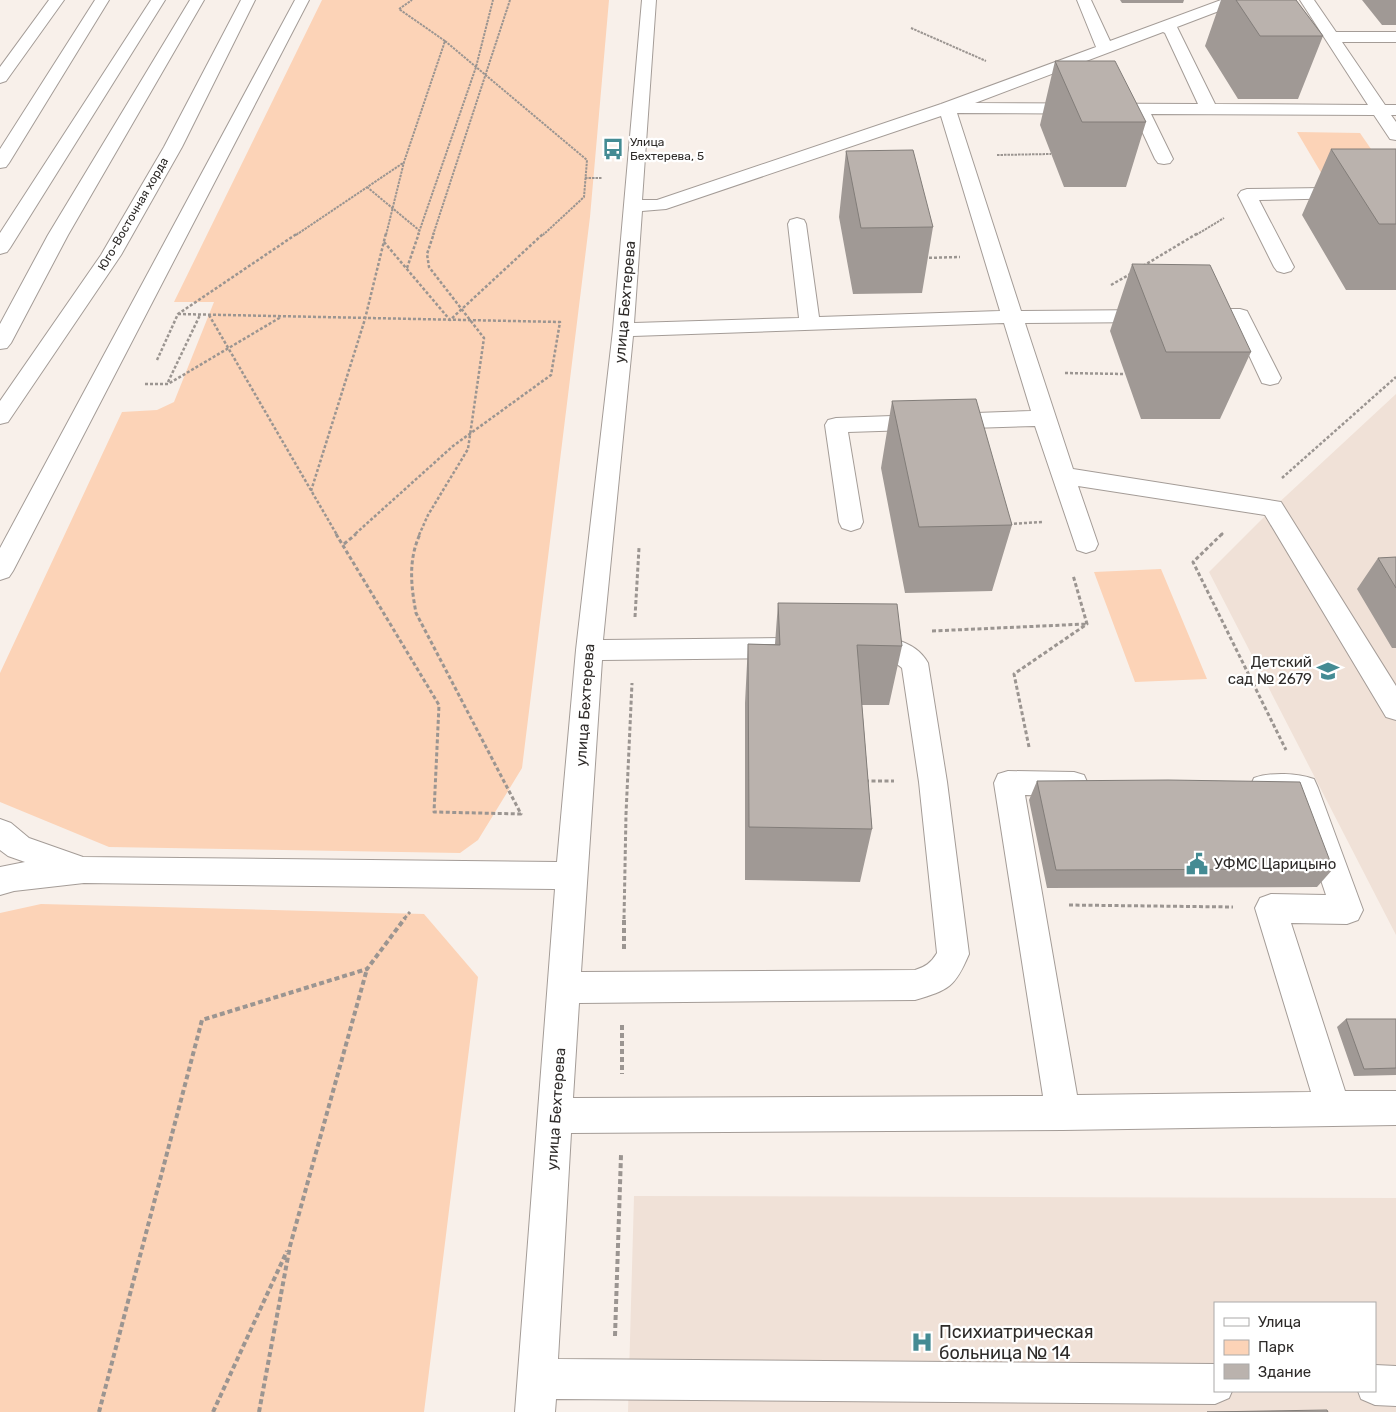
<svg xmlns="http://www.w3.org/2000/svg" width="1396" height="1412" viewBox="0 0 1396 1412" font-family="Rubik,sans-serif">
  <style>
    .built { fill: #f0e1d7; fill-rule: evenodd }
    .green { fill: #fcd3b7 }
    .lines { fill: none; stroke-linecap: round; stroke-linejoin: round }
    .minor-casing { stroke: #a49c97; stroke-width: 2 }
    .major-casing { stroke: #a49c97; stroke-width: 2 }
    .path-far3 { stroke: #9b9591; stroke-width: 2; stroke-dasharray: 2.5 1; stroke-linecap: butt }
    .path-far2 { stroke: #9b9591; stroke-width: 2.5; stroke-dasharray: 3 2; stroke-linecap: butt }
    .path-far1 { stroke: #9b9591; stroke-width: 3; stroke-dasharray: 4 2.5; stroke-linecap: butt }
    .path { stroke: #9b9591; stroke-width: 4; stroke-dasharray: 5 3; stroke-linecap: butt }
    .minor { fill: #fff; fill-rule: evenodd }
    .major { fill: #fff; fill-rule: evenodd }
    .wall { fill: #a09995 }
    .building { fill: #bab2ad; stroke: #827d79 }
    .labels { text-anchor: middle; stroke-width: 4.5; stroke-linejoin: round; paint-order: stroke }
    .far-poi-label { font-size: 12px; fill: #2e2b29; stroke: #fff; text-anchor: start }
    .far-street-label { font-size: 12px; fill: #2e2b29; stroke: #fff }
    .street-label { font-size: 15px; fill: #2e2b29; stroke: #fff }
    .poi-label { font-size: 15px; fill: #2e2b29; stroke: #fff; text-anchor: end }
    .near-poi-label { font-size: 18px; fill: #2e2b29; stroke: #fff; text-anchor: start }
  </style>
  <rect width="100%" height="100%" fill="#f8f0ea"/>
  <!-- built -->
  <path class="built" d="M1396 394V935L1209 572 1273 508Z
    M634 1196 1396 1198V1412H628ZM1215 1303H1375V1391H1215Z"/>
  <!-- green -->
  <path class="green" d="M322 0H609L590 217 522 768 478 840 460 853 109 847 0 802V673L122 412 157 410 174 402 214 302H174Z
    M1297 132 1360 133 1393 181H1326Z
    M1161 569 1207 679 1135 682 1094 572Z
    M41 904 424 914 478 977 424 1412H0V913Z"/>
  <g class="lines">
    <!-- minor casing -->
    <g class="minor-casing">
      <path id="minor" d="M49 0H64L6 81 0 83V67Z
        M295 0H309L13 571 9 577 0 580V548Z
        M642 0H656L642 200H657L941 104 1096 47 1077 0H1091L1110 41 1221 0H1242L1240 3 1177 27 1215 104 1368 105 1300 0H1314L1336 32H1396V42H1342L1385 105H1396V115H1391L1396 122V140L1390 139 1374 115 1151 114 1173 159 1170 163 1164 164 1158 163 1155 159 1134 114 957 113 1021 311 1154 310 1161 312 1164 316 1161 320 1154 322 1025 323 1073 469 1281 502 1396 686V720L1386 717 1265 515 1078 486 1098 544 1095 550 1086 553 1077 550 1035 426 848 432 863 522 860 528 851 531 842 528 839 522 825 425 828 420 836 418 1031 411 1004 323 633 336 603 640 785 638 794 641 798 648 794 655 785 658 602 660 581 972 915 970C925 967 931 963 937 953L919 782 902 668C886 654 872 660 854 654L850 647 854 640C878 632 915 639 928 663L947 782 969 954C955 987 949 990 915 1000L579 1003 573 1098 1043 1096 994 783 998 774 1008 771 1074 772 1084 775 1088 784 1084 793 1074 796 1025 795 1077 1095 1311 1092 1255 908 1260 898 1271 894 1326 895 1294 800 1264 799 1254 796 1250 787 1254 778C1271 772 1297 773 1314 779L1318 788 1363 910 1358 920 1347 924 1291 923 1345 1091H1396V1125L1063 1130 571 1133 558 1359 1215 1364V1391H1232L1229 1398 1215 1404 556 1399 555 1412H515L555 889 84 883 14 891 0 895V867L25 862 8 856 0 850V819L11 823 29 838 83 857 557 862 576 650 613 330ZM1163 32 1165 33 1198 104 975 103ZM941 116 1000 311 819 317 806 224 804 220 797 218 790 220 788 224 799 318 634 323 642 211 666 209Z
        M1396 187V197L1259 200 1294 267 1291 271 1284 273 1277 271 1274 267 1238 195 1241 191 1247 189Z
        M1197 309H1240L1247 311 1281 378 1278 383 1270 385 1262 383 1233 321 1190 319 1187 315 1190 311Z
        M1375 1365 1396 1366V1406L1375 1405 1361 1399 1358 1391H1375Z"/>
    </g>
    <!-- major casing -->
    <g class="major-casing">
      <path id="major" d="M95 0H109L9 163 6 167 0 168V149Z
        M151 0H165L10 248 7 252 0 254V233Z
        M190 0H204L68 235 11 343 7 348 0 349V324L48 235Z
        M241 0H255L182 147 121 255 8 422 0 424V401L101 255 164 147Z"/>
    </g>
    <!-- path-far3 -->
    <path class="path-far3" d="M911 28 986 61
      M445 41 587 160 584 197 543 235
      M997 155 1051 154
      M585 178H602
      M367 187 420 231
      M296 235 403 163
      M386 235 404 162 445 41 399 9 412 0
      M418 235 476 67 493 0
      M433 235 510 0
      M1196 235 1224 218"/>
    <!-- path-far2 -->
    <path class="path-far2" d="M384 242 450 320 544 233
      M924 258 960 257
      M1143 266 1198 233
      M407 268 419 233
      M1111 285 1132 273
      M178 314 560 322 551 375 453 446 354 535
      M209 315 337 535
      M157 360 178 314 298 233
      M1065 373 1125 374
      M168 382 200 315
      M145 384H168L281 317
      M1282 478 1396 377
      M311 491 365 319 386 233
      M1009 524 1042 522
      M419 535 428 515 468 449 484 338 429 267 427 254 434 233
      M1221 535 1223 533"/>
    <!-- path-far1 -->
    <path class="path-far1" d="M336 534 439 705 434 812 521 814 416 613C411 586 408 560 420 534
      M1222 534 1193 562 1286 750
      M344 544 356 534
      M635 617 639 548
      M932 631 1086 624
      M1029 747 1014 674 1087 624 1073 575
      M865 781H894
      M1069 905 1233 907
      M404 919 410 912
      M624 919 626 814 632 683"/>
    <!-- path -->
    <path class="path" d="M624 949V918
      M622 1025V1074
      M615 1336 621 1155
      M99 1412 202 1020 367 969 405 918
      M213 1412 287 1251
      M259 1412 290 1246 367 969"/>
    <!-- minor -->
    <use href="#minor" class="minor"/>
    <!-- major -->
    <use href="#major" class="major"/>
  </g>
  <!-- wall -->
  <path class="wall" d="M1120 0H1184L1183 3H1122Z
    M1221 0H1296L1323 36 1298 99H1238L1205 46Z
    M1362 0H1396V25H1382Z
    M1055 61 1146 122 1126 187H1064L1040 125Z
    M1331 149H1396V290H1346L1302 215Z
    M846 151 933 227 922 293 853 294 839 217Z
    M1132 264 1251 352 1220 419H1141L1110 331Z
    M892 401 1012 525 992 591 905 593 881 468Z
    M1396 557V648H1392L1357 589 1378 558Z
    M778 603 902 646 889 705H862L872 829 860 882 745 880V703L748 644H775Z
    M1037 781 1333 869 1317 887 1047 888 1029 800Z
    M1346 1019H1396V1075L1354 1076 1337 1027Z"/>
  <!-- building -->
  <path class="building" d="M1236 0H1296L1323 36H1260Z
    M1055 61H1115L1146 122H1082Z
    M1331 149H1396V224H1379Z
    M913 150 933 227 861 228 846 151Z
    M1132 264 1210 265 1251 352H1166Z
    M976 399 1012 525 919 527 892 401Z
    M1396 557V588L1378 558Z
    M778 603 897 604 902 646 857 645 872 829 749 827 748 644 780 645Z
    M1168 780 1300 782 1333 869 1056 870 1037 781Z
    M1346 1019H1396V1068L1364 1069Z
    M1327 1410 1328 1412H1207Z"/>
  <!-- icons -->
  <defs>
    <g id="bus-bare" transform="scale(1.725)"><path d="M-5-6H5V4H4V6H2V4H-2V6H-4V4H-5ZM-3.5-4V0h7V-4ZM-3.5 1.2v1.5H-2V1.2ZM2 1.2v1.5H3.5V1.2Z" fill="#448b93" stroke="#fff" stroke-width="2.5" paint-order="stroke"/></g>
    <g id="school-bare" transform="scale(1.725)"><path d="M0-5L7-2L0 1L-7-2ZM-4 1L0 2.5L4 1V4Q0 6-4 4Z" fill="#448b93" stroke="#fff" stroke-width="2.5" paint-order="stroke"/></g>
    <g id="civic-bare" transform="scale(1.725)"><path d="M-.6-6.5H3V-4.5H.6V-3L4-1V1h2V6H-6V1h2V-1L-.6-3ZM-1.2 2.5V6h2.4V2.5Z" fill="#448b93" stroke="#fff" stroke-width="2.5" paint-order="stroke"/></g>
    <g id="hospital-bare" transform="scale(1.725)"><path d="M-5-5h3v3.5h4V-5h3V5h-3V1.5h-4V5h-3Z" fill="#448b93" stroke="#fff" stroke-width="2.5" paint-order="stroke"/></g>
  </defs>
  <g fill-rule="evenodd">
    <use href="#bus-bare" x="613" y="149"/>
    <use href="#school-bare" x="1328" y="671"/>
    <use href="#civic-bare" x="1197" y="864"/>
    <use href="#hospital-bare" x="922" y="1342"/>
  </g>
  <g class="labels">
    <!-- far-poi labels -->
    <g class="far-poi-label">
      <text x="630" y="146">Улица<tspan x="630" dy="14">Бехтерева, 5</tspan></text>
    </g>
    <!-- far-street labels -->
    <g class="far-street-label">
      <text transform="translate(133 214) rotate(-60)" y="4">Юго-Восточная хорда</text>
    </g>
    <!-- street labels -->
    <g class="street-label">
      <text transform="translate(625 302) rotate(-85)" y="5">улица Бехтерева</text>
      <text transform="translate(585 705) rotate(-86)" y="5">улица Бехтерева</text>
      <text transform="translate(556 1109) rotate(-86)" y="5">улица Бехтерева</text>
    </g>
    <!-- poi labels -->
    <g class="poi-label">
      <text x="1312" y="667">Детский<tspan x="1312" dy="17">сад № 2679</tspan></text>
      <text x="1214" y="869" text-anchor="start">УФМС Царицыно</text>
    </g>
    <!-- near-poi labels -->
    <g class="near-poi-label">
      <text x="939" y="1338">Психиатрическая<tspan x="939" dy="21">больница № 14</tspan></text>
    </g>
  </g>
  <!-- legend -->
  <rect x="1214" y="1302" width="162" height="90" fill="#ffffff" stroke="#abaaa9"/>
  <rect x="1224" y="1318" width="25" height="8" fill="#ffffff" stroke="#abaaa9"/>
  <text x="1258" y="1327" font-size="15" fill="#2e2b29">Улица</text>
  <rect x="1224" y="1340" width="25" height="15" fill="#fcd3b7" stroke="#abaaa9"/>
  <text x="1258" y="1352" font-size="15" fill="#2e2b29">Парк</text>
  <rect x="1224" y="1364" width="25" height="15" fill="#bab2ad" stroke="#abaaa9"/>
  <text x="1258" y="1377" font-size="15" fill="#2e2b29">Здание</text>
</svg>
